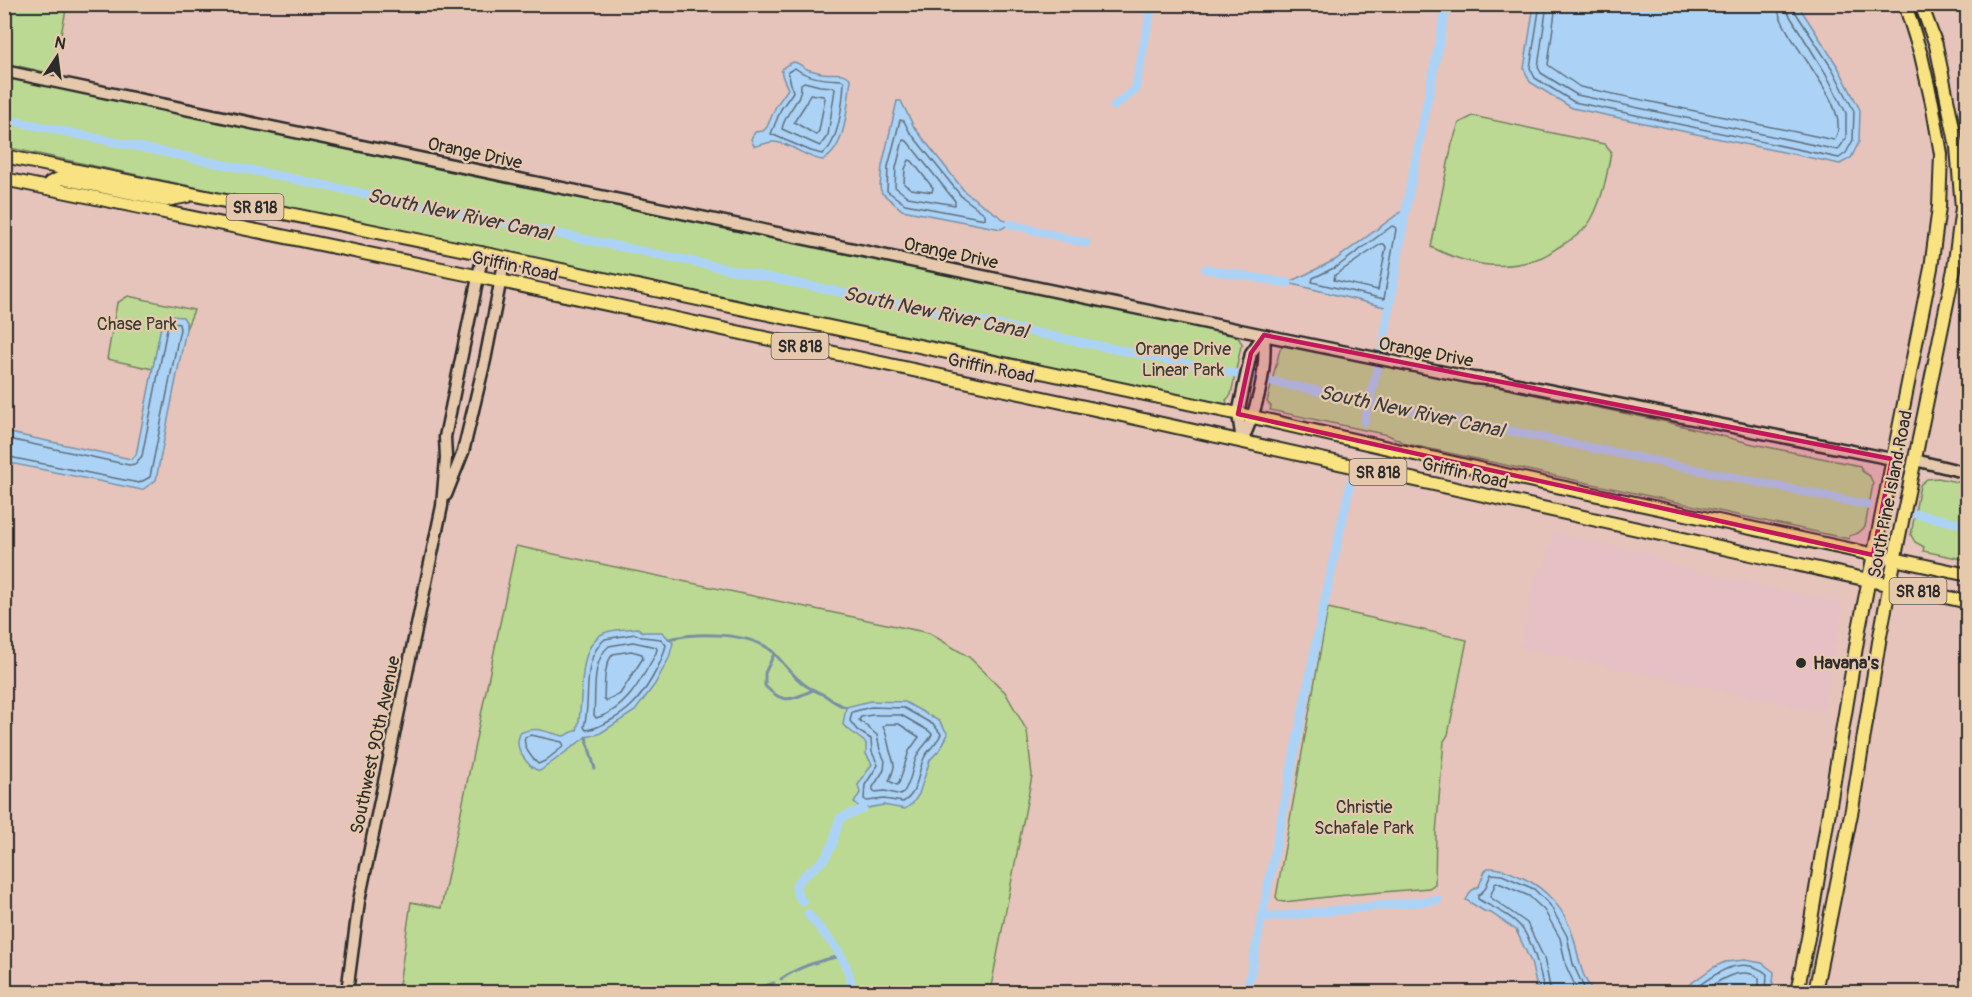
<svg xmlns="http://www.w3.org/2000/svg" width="1972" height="997" viewBox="0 0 1972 997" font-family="Pangolin,sans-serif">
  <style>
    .built { fill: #e6c0c5 }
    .green { fill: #bbd992; stroke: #73825e; stroke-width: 1.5 }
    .water { fill: #acd3f6; stroke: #7890a5; stroke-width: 1.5 }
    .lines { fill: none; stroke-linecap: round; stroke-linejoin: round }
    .shore { stroke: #5f6e7c; stroke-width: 1.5 }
    .stream { stroke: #7890a5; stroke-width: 3 }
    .canal { stroke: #acd3f6; stroke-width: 9 }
    .minor-casing { stroke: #2b2b2b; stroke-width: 15 }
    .major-casing { stroke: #2b2b2b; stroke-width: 16 }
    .minor { stroke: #e6c9ad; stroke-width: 10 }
    .major { stroke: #f8e281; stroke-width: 12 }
    .marked { fill: #c2185b; fill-opacity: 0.2; stroke: #c2185b; stroke-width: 4.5; stroke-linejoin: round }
    .poi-dot { fill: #2b2b2b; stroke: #e6c9ad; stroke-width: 2 }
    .labels { text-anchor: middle; stroke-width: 4.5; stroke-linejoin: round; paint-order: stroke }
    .shield { fill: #e6c9ad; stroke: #635a52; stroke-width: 1.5 }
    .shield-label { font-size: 16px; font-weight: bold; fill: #2b2b2b }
    .street-label { font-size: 18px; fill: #2b2b2b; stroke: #e6c9ad }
    .park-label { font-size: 18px; fill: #393c35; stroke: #e6c9ad }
    .poi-label { font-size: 18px; font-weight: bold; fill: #2b2b2b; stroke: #e6c9ad; text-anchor: start }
    .water-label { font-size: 20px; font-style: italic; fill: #383c3f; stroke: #e6c9ad }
  </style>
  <rect width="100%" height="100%" fill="#e6c4bb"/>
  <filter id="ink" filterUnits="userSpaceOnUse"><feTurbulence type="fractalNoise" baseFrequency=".0167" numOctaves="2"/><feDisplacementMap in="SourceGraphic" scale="12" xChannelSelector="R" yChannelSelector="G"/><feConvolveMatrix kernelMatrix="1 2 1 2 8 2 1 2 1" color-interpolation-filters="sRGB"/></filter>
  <g filter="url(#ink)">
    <!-- built -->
    <path class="built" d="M1552 533 1646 553 1675 566 1711 575 1844 603 1823 712 1520 648 1537 569 1544 570Z"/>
    <!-- green -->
    <path class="green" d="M5 4 67 5 53 74 5 63Z
      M5 77 1230 332 1237 336 1243 345 1241 346 1231 395 1226 400 1227 404H1223L5 147Z
      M1473 116 1604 144 1611 152C1607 175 1603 197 1592 218 1585 231 1574 238 1562 245 1555 249 1549 254 1542 257 1505 273 1465 264 1431 247L1452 144 1459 123Z
      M128 296 194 310 186 329V322L163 320 153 369 107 359 117 303Z
      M1292 345 1667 422 1753 444 1860 466 1862 471 1870 476 1873 484 1865 527 1858 533 1849 536V539L1407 444 1388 435 1270 410 1271 406 1267 402 1280 349 1283 346Z
      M1938 478 1967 484V560L1923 551 1924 547 1915 542 1911 535 1920 485 1927 479Z
      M516 546 929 633 969 657 1005 692 1027 731 1032 776 990 992H398L411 902 441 908Z
      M1328 608 1467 640 1448 735 1444 741 1436 833 1435 884 1429 888 1336 896 1284 902 1279 901 1276 897Z"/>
    <!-- water -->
    <path class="water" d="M1534 5H1798L1838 67 1860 110 1859 142 1851 158 1840 164 1572 108 1530 82 1524 69Z
      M794 62C800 63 802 67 807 69 812 71 818 72 822 73 833 75 845 70 851 80 847 104 847 148 823 160 805 158 790 142 773 142 766 142 761 146 754 146L751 139 755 132 763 131 767 127 776 106 788 89C782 75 775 68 794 62Z
      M897 101H901L914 127 965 192 1010 224 1001 229 902 210 882 193 880 188 882 166Z
      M1406 208 1389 308 1288 283 1335 260Z
      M170 316 183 317 186 322V329L156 480 142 490 5 462V432L131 459 136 455 160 331 163 320Z
      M638 628 643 632H662L673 643 669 658 655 684 635 711 599 734 586 737 540 771C530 769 518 753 518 743 517 741 520 735 520 733 537 725 547 733 564 736L577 730C585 704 575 649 602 634 611 629 628 629 638 628Z
      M870 701 905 702 939 721 948 734 941 748 930 760 919 794 913 803 905 809 883 805 863 809 854 803 860 793 858 785 872 764 866 754V743L843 725 846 707Z
      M1488 868C1500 867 1512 873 1523 878 1546 888 1566 911 1573 936 1579 955 1580 977 1594 992H1538L1531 962 1516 930 1491 913 1484 911 1466 900 1471 891 1479 886 1485 871Z
      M1745 960 1762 963 1774 972 1772 992H1679L1714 967 1725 962Z"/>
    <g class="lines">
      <!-- shore -->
      <path class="shore" d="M1540 4 1530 68 1535 78 1574 102 1839 158 1846 153 1853 140 1854 111 1833 70 1794 10 1793 4
        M1547 4 1538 67 1541 73 1577 95 1838 150 1846 138V113L1826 74 1788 13 1786 4
        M1556 4 1548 65 1580 87 1834 140C1857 108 1778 37 1777 4
        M795 68C809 79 825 79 842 80L844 82C843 100 839 145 822 154L811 151 771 134 781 109 793 92 788 72Z
        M804 82 820 86 833 87 835 89 828 135 820 146 782 129C785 111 802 102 801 84Z
        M810 94 823 96 825 98 819 131 816 135 794 122 805 105Z
        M900 120 904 121 909 131 961 196 985 214V219L905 204 887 191 888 167Z
        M903 140 907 141 955 201V205L908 197 895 187 896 168Z
        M909 160 912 161 933 188 932 192 911 189 904 184 905 169Z
        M1392 226 1395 227 1396 229 1384 299 1312 282 1313 278 1338 266Z
        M1381 244H1384L1386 247 1378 290 1334 280 1335 275Z
        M4 438 129 465 135 464 142 456 168 324 171 322 179 324 180 329 150 477 139 483 4 456
        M635 634 642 637 661 639 666 645C662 664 645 693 631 706 622 715 598 729 586 730L584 727C592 698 580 660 605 639Z
        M633 642 656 647 657 649 656 653C642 679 626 710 596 718L594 715C596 694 591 661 609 646Z
        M631 651 642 654 643 658 620 694 606 701 604 699C605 684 603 666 613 654Z
        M871 707 904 708 934 725 941 734C937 744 928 749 924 758 917 773 919 793 903 802L884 799 867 801 864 799 865 785 878 765 872 752 871 739 857 730 850 721 852 712Z
        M872 715H901L929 731 932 734C929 742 922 746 918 754 911 767 912 784 901 795L885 791 875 792 873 790V787L884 770 885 761 880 750 877 735 859 720 861 717Z
        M886 724H899L919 737 909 751 899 783 897 785 889 781C898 761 893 765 889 747 887 739 887 734 883 727Z
        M531 735 562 742 564 746 545 761 538 764C531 757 522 747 525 737Z
        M1544 992C1542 975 1532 940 1521 927 1510 914 1491 907 1478 899V896L1485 889 1491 874 1502 875 1534 889 1550 905 1567 936 1573 964 1586 992
        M1551 992 1544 958 1527 923 1490 897 1496 882 1529 896 1544 910 1560 938 1566 966 1578 992
        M1690 992C1712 976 1740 952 1767 974L1766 992
        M1702 992C1717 982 1741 964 1759 978V992"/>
      <!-- stream -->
      <path class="stream" d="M669 639C696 632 751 632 773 652 784 663 792 676 805 685 812 690 819 692 826 696 833 701 838 705 846 707
        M774 654 765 673V686C784 705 790 700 813 690
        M586 737 595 769
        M781 979C800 966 820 960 842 956
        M744 992 774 983"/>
      <!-- canal -->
      <path class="canal" d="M1114 106 1135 90 1152 4
        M4 119 1868 505
        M1010 224 1086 243
        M1205 269 1288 283
        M1364 422 1383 346 1406 208 1447 4
        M1915 514 1968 525
        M803 902 797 894 796 885C803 874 815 869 824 859 834 847 835 832 840 818L863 809
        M808 914C830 942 849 955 852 992
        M1261 918 1438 900
        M1247 992 1324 604 1351 481"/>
      <!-- minor casing -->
      <g class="minor-casing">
        <path id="minor" d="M4 71 1264 335 1473 378 1498 380 1892 459
          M1242 441 1238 414 1251 353 1264 335
          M1242 441C1257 409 1267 371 1264 335
          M1915 460 1968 473
          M446 495 463 452 485 360 505 258
          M347 992 359 901 442 506 446 458 445 437 483 253"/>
      </g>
      <!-- major casing -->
      <g class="major-casing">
        <path id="major" d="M4 156 505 258 1253 417 1519 478 1968 575
          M4 179 500 281 1099 410 1968 602
          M47 188 50 183 61 178 166 200 187 196
          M1797 992 1808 938 1859 629 1931 268 1939 207 1941 154 1932 103 1921 55 1905 4
          M1815 992 1852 809 1880 636 1898 541 1954 269 1962 208 1957 147 1936 45 1921 4"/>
      </g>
      <!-- minor -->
      <use href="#minor" class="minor"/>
      <!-- major -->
      <use href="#major" class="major"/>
    </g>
  </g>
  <!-- marked area -->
  <path class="marked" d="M1264 335 1892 459 1873 555 1238 414 1251 353Z"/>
  <!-- markers -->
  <circle class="poi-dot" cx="1801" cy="663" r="6"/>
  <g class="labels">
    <!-- shield labels -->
    <g class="shield">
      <rect x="226.5" y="194" width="57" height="26" rx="4.5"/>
      <rect x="771.5" y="333" width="57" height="26" rx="4.5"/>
      <rect x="1349.5" y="459" width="57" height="26" rx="4.5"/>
      <rect x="1889.5" y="578" width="57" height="26" rx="4.5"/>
    </g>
    <g class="shield-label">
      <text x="255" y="213">SR 818</text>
      <text x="800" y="352">SR 818</text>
      <text x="1378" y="478">SR 818</text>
      <text x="1918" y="597">SR 818</text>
    </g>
    <!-- street labels -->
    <g class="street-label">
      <text transform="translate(475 153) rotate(12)" y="6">Orange Drive</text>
      <text transform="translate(951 253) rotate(12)" y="6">Orange Drive</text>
      <text transform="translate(515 266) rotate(12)" y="6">Griffin Road</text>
      <text transform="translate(1426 352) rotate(11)" y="6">Orange Drive</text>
      <text transform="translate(991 368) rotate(12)" y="6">Griffin Road</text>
      <text transform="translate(1465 473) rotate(13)" y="6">Griffin Road</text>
      <text transform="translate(1890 494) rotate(-79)" y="6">South Pine Island Road</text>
      <text transform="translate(375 745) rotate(-78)" y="6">Southwest 90th Avenue</text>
    </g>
    <!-- park labels -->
    <g class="park-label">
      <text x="137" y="330">Chase Park</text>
      <text x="1183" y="355">Orange Drive<tspan x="1183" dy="21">Linear Park</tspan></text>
      <text x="1364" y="813">Christie<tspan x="1364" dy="21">Schafale Park</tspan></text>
    </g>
    <!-- poi labels -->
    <g class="poi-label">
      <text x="1813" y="669">Havana's</text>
    </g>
    <!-- water labels -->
    <g class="water-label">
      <text transform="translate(460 214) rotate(12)" y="7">South New River Canal</text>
      <text transform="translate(936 312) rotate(12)" y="7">South New River Canal</text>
      <text transform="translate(1412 411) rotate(12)" y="7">South New River Canal</text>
    </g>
  </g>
  <!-- margin -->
  <rect width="1972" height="997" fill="none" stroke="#e6c9ad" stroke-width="24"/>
  <rect x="12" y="12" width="1948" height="973" fill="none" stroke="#2b2b2b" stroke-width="2" filter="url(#ink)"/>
  <!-- north arrow -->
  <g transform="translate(57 57) rotate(13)" stroke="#e6c9ad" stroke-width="4.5" paint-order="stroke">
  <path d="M0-4.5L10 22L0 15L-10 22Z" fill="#2b2b2b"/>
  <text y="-9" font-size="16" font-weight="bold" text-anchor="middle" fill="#2b2b2b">N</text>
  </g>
</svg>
